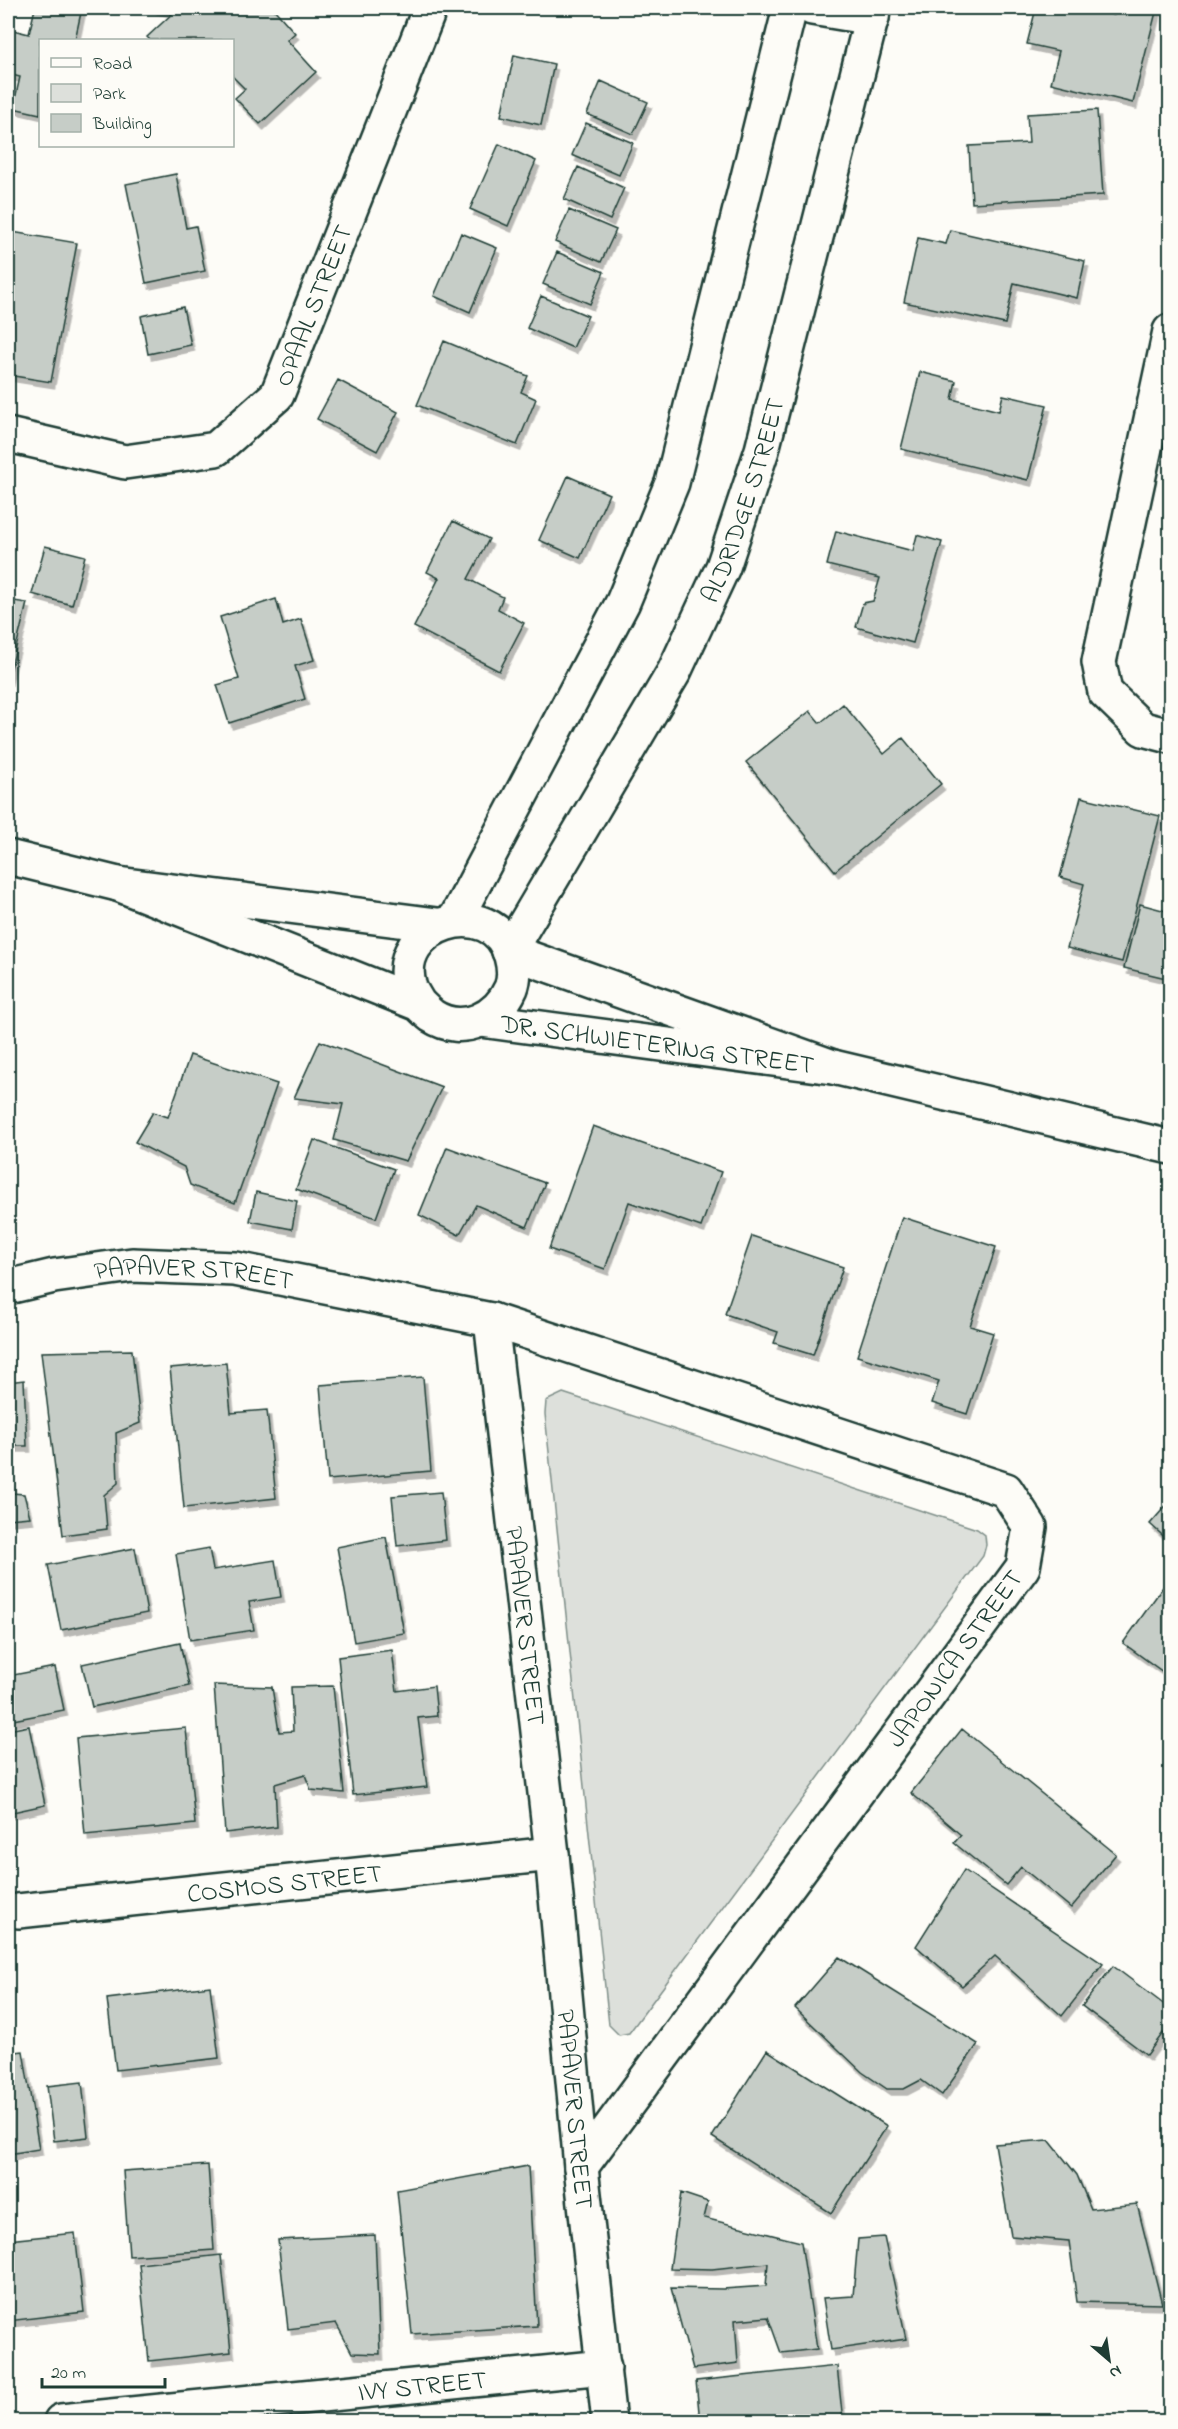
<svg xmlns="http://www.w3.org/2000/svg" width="1178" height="2429" viewBox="0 0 1178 2429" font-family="'Indie Flower',sans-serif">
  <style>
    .green { fill: #dde0db; stroke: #7e8e88; stroke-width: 1.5 }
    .building { fill: #c6cdc7; stroke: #1f3d34; stroke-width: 1.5; filter: url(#shadow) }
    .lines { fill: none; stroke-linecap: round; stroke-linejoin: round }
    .minor-casing { stroke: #1f3d34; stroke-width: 38 }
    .tertiary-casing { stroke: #1f3d34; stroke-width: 38 }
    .minor { stroke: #fdfcf7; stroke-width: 33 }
    .tertiary { stroke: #fdfcf7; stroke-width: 33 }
    .labels { text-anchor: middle; stroke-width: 4.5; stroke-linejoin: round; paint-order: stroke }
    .street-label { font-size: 26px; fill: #1f3d34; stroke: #fdfcf7 }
  </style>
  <defs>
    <filter id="shadow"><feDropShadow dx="3.5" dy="6" stdDeviation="0" flood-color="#0004"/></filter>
  </defs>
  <rect width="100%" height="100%" fill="#fdfcf7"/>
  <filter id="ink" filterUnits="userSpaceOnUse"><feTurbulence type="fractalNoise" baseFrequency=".0167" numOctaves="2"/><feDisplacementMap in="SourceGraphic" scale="12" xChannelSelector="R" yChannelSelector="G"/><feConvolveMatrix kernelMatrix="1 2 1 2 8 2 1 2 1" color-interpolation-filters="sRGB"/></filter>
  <g filter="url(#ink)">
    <!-- green -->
    <path class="green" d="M563 1393 977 1529 985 1535 986 1545 983 1556 629 2033 619 2035 609 2025 545 1414 546 1401Z"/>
    <!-- building -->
    <path class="building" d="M35 8H82L75 40H40V114L13 108 20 77 8 74V54L13 30 29 34Z
      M153 8H273L295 33 287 40 316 72 260 124 235 98 245 89 232 76V40H150L147 37 174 12Z
      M1036 8H1083L1114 15 1116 8H1157L1133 103 1051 83 1059 51 1027 44Z
      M514 55 554 64 541 125 501 116Z
      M601 81 648 102 633 134 587 114Z
      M1097 110 1103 195 972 203 969 146 1029 143 1027 114Z
      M586 123 633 143 619 175 572 155Z
      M499 144 536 161 508 226 470 209Z
      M578 167 624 188 610 220 564 199Z
      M176 174 186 228 196 226 205 271 146 283 126 184Z
      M569 210 616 230 601 262 555 242Z
      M950 230 1085 261 1077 298 1014 283 1005 324 904 302 918 238 946 244Z
      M12 232 77 243 51 382 8 375V259Z
      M461 233 497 248 470 312 434 296Z
      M557 252 604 272 590 304 543 284Z
      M541 296 588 316 573 348 527 328Z
      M183 307 191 345 148 354 141 316Z
      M444 341 528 376 521 392 536 399 517 445 417 405Z
      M920 372 956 381 952 399 999 411 1003 395 1047 405 1028 480 901 449Z
      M338 380 398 412 377 451 317 419Z
      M568 476 609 494 580 558 539 540Z
      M453 521 489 539 468 579 503 597 498 609 524 623 499 671 414 627 439 578 427 572Z
      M836 531 913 551 917 535 942 542 913 643 856 627 863 603 873 601 880 578 827 565Z
      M45 546 85 556 72 605 32 594Z
      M276 599 283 625 301 619 314 660 295 666 305 699 229 723 217 685 239 679 220 617Z
      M8 600 27 603 8 680Z
      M843 704 884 754 903 738 941 784 835 871 746 762 810 711 820 723Z
      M1081 797 1160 816 1122 962 1067 948 1084 884 1060 877Z
      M1140 904 1170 912V979L1124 968Z
      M320 1041 442 1087 406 1161 334 1140 343 1104 294 1098Z
      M190 1055 277 1084 235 1203 190 1185 184 1167 135 1142 153 1112 168 1117Z
      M593 1126 721 1172 701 1227 629 1202 605 1269 549 1249Z
      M314 1140 394 1169 376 1218 296 1189Z
      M447 1147 545 1183 527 1227 476 1205 459 1235 419 1215Z
      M256 1192 297 1201 292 1229 250 1221Z
      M902 1217 996 1247 970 1326 993 1333 967 1414 932 1403 939 1381 857 1356Z
      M752 1236 843 1267 813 1355 774 1343 778 1332 725 1314Z
      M132 1350 140 1423 116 1433 118 1483 104 1495 107 1529 63 1535 41 1352Z
      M226 1363 231 1413 267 1410 276 1498 184 1508 170 1368Z
      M423 1377 431 1471 328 1480 320 1385Z
      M24 1380 27 1446H10L12 1493 24 1494 30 1517 8 1519V1382Z
      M441 1492 446 1540 397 1546 392 1496Z
      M1170 1501V1542L1150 1524Z
      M386 1537 404 1633 354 1642 337 1547Z
      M135 1548 147 1613 61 1630 48 1565Z
      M209 1548 213 1570 275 1560 281 1597 249 1602 254 1630 190 1640 176 1554Z
      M1168 1580 1170 1582V1677L1123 1643Z
      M180 1643 189 1686 92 1707 82 1664Z
      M392 1650 397 1691 434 1686 437 1716 418 1718 427 1787 353 1795 338 1657Z
      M55 1667 64 1710 8 1721V1676Z
      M214 1685 272 1687 279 1732 293 1731 291 1687 333 1686 344 1793 311 1790 305 1775 275 1784 277 1827 225 1833Z
      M29 1726 45 1805 8 1813V1730Z
      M186 1728 195 1824 85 1835 76 1738Z
      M962 1729 1116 1854 1071 1908 1021 1867 1006 1885 954 1843 961 1835 911 1793Z
      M964 1870 1103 1964 1062 2016 995 1956 962 1986 916 1946Z
      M839 1957 978 2044 942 2095 921 2080 904 2089H887L862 2072 795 2008Z
      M1113 1966 1170 2009V2038L1163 2033 1147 2055 1082 2006Z
      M210 1986 219 2058 116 2070 107 1999Z
      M767 2050 887 2126 831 2213 712 2137Z
      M23 2051 39 2149 8 2154V2053Z
      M82 2082 88 2137 54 2141 47 2086Z
      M1049 2140 1077 2175 1091 2209 1137 2204 1162 2304 1077 2302 1069 2241 1011 2236 995 2144Z
      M208 2165 214 2250 129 2256 123 2171Z
      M528 2166 537 2326 412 2334 397 2190Z
      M681 2193 708 2202 704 2218 801 2242 817 2349 781 2353 768 2317 735 2320 738 2363 693 2369 671 2288 723 2289 766 2286 768 2263 712 2269 670 2268Z
      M75 2233 84 2312 8 2321V2240Z
      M375 2235 380 2354 352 2353 336 2323 288 2329 278 2240Z
      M884 2237 906 2339 831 2350 823 2298 853 2296 858 2239Z
      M221 2255 231 2352 149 2361 139 2264Z
      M837 2366 843 2422H700L696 2381Z"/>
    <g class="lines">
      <!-- minor casing -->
      <g class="minor-casing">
        <g id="minor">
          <path d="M812 8 872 18"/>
          <path d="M1170 331 1099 662 1105 692 1143 729 1170 736"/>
          <path id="s1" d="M8 435 125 462 216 449 277 395 430 8"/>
          <path id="s2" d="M8 1287 54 1276 132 1265 235 1269 491 1320 552 1854 581 2167 609 2422"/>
          <path d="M491 1320 1006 1490 1030 1527 1023 1567 581 2167"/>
          <path id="s3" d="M18 1911 552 1854"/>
          <path id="s4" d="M61 2421 604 2367"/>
        </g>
      </g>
      <!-- tertiary casing -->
      <g class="tertiary-casing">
        <g id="tertiary">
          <path d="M8 857 118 884 437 925"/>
          <path d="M118 884 419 1004C423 1008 428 1013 432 1016 463 1036 498 1018 511 988 515 978 514 967 511 956 493 891 389 924 410 988 412 993 416 999 419 1004"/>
          <path d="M455 920 623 602 672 483 790 8"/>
          <path id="s5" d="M481 1020 833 1067 1170 1147"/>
          <path id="s6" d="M833 1067 509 951 674 672 723 567 762 450 874 8"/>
        </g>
      </g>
      <!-- minor -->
      <use href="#minor" class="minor"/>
      <!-- tertiary -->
      <use href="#tertiary" class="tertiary"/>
    </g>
  </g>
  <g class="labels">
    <!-- street labels -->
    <g class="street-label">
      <text dy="9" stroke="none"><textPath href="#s1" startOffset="390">OPAAL STREET</textPath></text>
      <text dy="9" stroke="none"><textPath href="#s6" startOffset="854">ALDRIDGE STREET</textPath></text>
      <text dy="9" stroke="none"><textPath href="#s5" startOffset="178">DR. SCHWIETERING STREET</textPath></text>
      <text dy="9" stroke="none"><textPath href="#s2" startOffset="188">PAPAVER STREET</textPath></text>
      <text dy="9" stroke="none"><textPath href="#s2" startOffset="798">PAPAVER STREET</textPath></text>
      <text transform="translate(954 1658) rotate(-54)" y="9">JAPONICA STREET</text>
      <text dy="9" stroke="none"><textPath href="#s3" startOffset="268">COSMOS STREET</textPath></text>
      <text dy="9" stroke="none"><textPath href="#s2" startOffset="1284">PAPAVER STREET</textPath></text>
      <text dy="9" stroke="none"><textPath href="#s4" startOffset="363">IVY STREET</textPath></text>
    </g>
  </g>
  <!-- margin -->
  <rect width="1178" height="2429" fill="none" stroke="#fdfcf7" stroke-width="30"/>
  <rect x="15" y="15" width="1148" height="2399" fill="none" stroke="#1f3d34" stroke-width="2" filter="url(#ink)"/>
  <!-- legend -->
  <rect x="39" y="39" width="195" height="108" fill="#fdfcf7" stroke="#a4b0a9" stroke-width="1.5"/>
  <rect x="51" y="58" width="30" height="9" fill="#fdfcf7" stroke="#a4b0a9" stroke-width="1.5"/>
  <text x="93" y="69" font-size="18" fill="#1f3d34">Road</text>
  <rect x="51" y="84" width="30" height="18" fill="#dde0db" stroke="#a4b0a9" stroke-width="1.5"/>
  <text x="93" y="99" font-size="18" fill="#1f3d34">Park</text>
  <rect x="51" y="114" width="30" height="18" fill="#c6cdc7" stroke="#a4b0a9" stroke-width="1.5"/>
  <text x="93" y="129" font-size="18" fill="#1f3d34">Building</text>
  <!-- north arrow -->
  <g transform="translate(1109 2360) rotate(151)" stroke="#fdfcf7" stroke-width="4.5" paint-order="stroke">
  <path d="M0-4.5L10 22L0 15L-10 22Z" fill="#1f3d34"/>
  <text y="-9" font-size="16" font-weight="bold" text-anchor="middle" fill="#1f3d34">N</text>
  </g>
  <!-- scale -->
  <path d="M42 2378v9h123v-9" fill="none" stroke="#1f3d34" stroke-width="3"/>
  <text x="51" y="2378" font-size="18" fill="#1f3d34" stroke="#fdfcf7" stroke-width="4.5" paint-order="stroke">20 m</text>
</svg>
